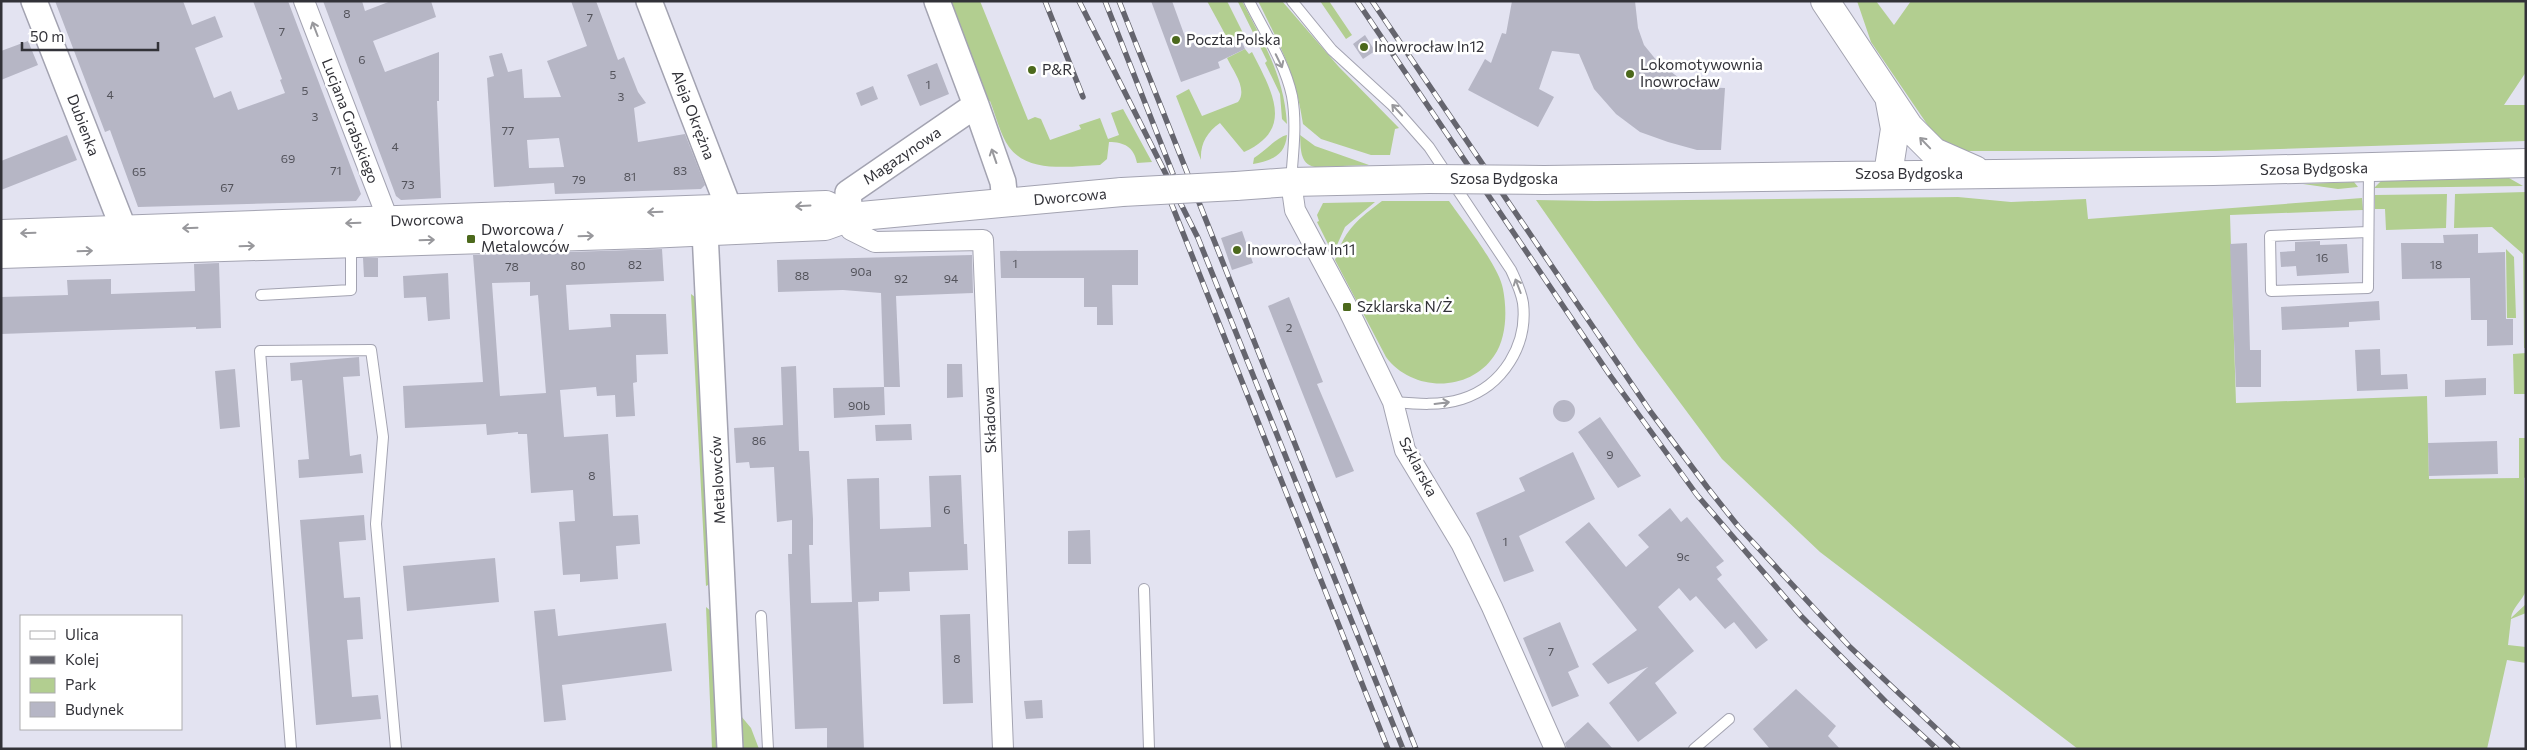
<svg xmlns="http://www.w3.org/2000/svg" width="2527" height="750" viewBox="0 0 2527 750" font-family="Commissioner,sans-serif">
  <style>
    .green { fill: #b2ce90 }
    .building { fill: #b6b6c5; fill-rule: evenodd }
    .lines { fill: none; stroke-linecap: round; stroke-linejoin: round }
    .service-casing { stroke: #a3a3b1; stroke-width: 12 }
    .minor-casing { stroke: #a3a3b1; stroke-width: 22 }
    .tertiary-casing { stroke: #a3a3b1; stroke-width: 28 }
    .secondary-casing { stroke: #a3a3b1; stroke-width: 30 }
    .service { stroke: #fff; stroke-width: 10 }
    .minor { stroke: #fff; stroke-width: 20 }
    .tertiary { stroke: #fff; stroke-width: 25 }
    .secondary { stroke: #fff; stroke-width: 28 }
    .rail-casing { stroke: #65656e; stroke-width: 5.5 }
    .rail { stroke: #fff; stroke-width: 4; stroke-dasharray: 11; stroke-linecap: butt }
    .secondary-bridge-casing { stroke: #a3a3b1; stroke-width: 30; stroke-linecap: butt }
    .secondary-bridge { stroke: #fff; stroke-width: 28 }
    .oneway { stroke: #98989c }
    .poi-dot { fill: #4c691c; stroke: #fff; stroke-width: 2 }
    .labels { text-anchor: middle; stroke-width: 5; stroke-linejoin: round; paint-order: stroke }
    .number-label { font-size: 12px; fill: #53535b }
    .poi-label { font-size: 15px; fill: #323238; stroke: #fff; text-anchor: start }
    .street-label { font-size: 15px; fill: #323238; stroke: #fff }
  </style>
  <rect width="100%" height="100%" fill="#e3e3f1"/>
  <!-- green -->
  <path class="green" d="M950 1H980L1028 120 1035 117 1041 119 1050 140 1081 129 1079 125 1100 118 1108 139 1119 135 1111 113 1123 109 1152 162 1137 163C1134 147 1124 142 1109 142L1107 159 1100 165C1072 166 1029 174 1009 147 1000 134 996 116 990 101L987 102Z
    M1207 1H1227L1243 33 1240 37 1238 35 1220 44 1225 34Z
    M1235 1H1242C1264 44 1284 75 1287 124L1282 119 1280 94 1265 63 1267 61 1238 2Z
    M1258 1H1282L1339 67 1399 128 1395 129 1390 155H1371L1321 139 1303 124C1296 75 1280 45 1258 1Z
    M1320 1H1329L1352 35 1346 39Z
    M1857 1H1876L1894 25 1911 1H2526V72L2504 105H2526V141L2216 151H1963L1937 137 1929 127 1871 42Z
    M1245 49 1249 54 1252 52C1271 90 1296 129 1244 152L1220 123C1207 132 1200 144 1201 160L1176 96 1189 89 1202 116 1238 102C1248 89 1233 71 1227 58Z
    M1287 135C1285 156 1272 160 1253 164L1254 158C1264 152 1277 137 1287 135Z
    M1300 135 1315 146 1369 165 1315 167C1299 164 1301 147 1300 135Z
    M2509 178 2523 186 2374 188 2381 181Z
    M2354 182 2358 187 2338 189 2303 184Z
    M2526 192V348H2524L2523 254 2492 227 2454 228 2455 194Z
    M2447 194 2446 228 2386 230 2385 209H2375V195Z
    M1958 197 2011 202 2086 199 2088 219 2362 198 2363 210 2230 215 2236 403 2427 396 2429 479 2519 478V438H2526V477L2524 478 2526 591C2522 601 2512 608 2511 618L2526 604V613L2511 619 2508 645 2526 647V663L2507 660 2487 749H2078L1820 552 1722 459 1638 346 1536 200 1595 201Z
    M1382 201H1449C1463 221 1499 266 1503 289 1507 310 1507 337 1494 356 1469 393 1412 392 1386 357L1335 260C1345 229 1357 220 1382 201Z
    M1375 202 1345 227 1333 254 1317 222 1319 221 1317 215 1323 203Z
    M2506 249 2514 257 2516 318H2507Z
    M691 294 699 300 712 583 706 586Z
    M2526 353V394H2514L2513 354Z
    M706 607 712 612 719 749H712Z
    M741 716 751 728 759 749H742Z"/>
  <!-- building -->
  <path class="building" d="M55 1H183L192 25 215 16 223 37 195 48 214 98 231 91 238 110 285 93 280 80 282 79 253 1H288L361 194 356 201 138 207 110 130 105 132Z
    M323 1H362L365 11 391 1H431L436 17 373 41 385 72 439 52V101H437L441 198 401 200 396 196Z
    M571 1H596L618 60 624 57 638 92 646 103 634 108 638 142 685 134 705 185 701 189 555 194 554 183 494 187 487 78 494 76 489 56 502 53 508 72 522 69 524 98 561 97 547 61 587 46ZM559 138 564 167 529 168 527 140Z
    M1151 1H1172L1188 45 1209 37 1212 47 1239 35 1245 49 1218 62 1220 68 1181 82Z
    M1512 1H1635L1638 28 1644 45 1657 61 1683 81 1700 87 1725 88 1721 150H1697L1668 142 1640 132 1616 114 1594 89 1579 54 1552 51 1539 89 1554 97 1538 127 1468 90 1485 59 1491 63 1502 33 1506 34Z
    M1365 35 1375 51 1363 59 1353 44Z
    M28 41 38 65 1 80V51Z
    M937 63 949 94 920 106 907 75Z
    M873 86 878 99 861 106 856 93Z
    M67 135 77 160 1 190V161Z
    M1242 231 1253 263 1232 270 1221 238Z
    M2478 234V253L2505 252 2506 319H2513V345L2487 346V320H2471L2470 278 2402 279 2401 243H2444L2443 235Z
    M2320 241V245L2347 244 2349 273 2297 276 2296 266 2281 267 2280 252 2295 251V242Z
    M2247 243 2250 350H2261V387H2236L2230 244Z
    M662 249 664 281 566 285 569 330 611 327 610 314H666L668 354 636 355 637 382 633 383 635 416 616 417 615 395 597 396 596 387 560 390 564 437 608 434 613 516 638 515 640 544 616 546 618 579 580 582V574L563 575 559 522 575 521 573 490 531 493 527 434H518V432L487 435 486 424 405 428 403 386 483 382 473 255ZM530 282V296L538 295 546 393 500 396 492 283Z
    M1138 250V285H1112L1113 325H1097V307H1084V278H1001L1000 251Z
    M972 255 973 293 896 296 900 387H884L881 293 843 290 778 292 777 260Z
    M363 258H378V277H364Z
    M219 263 221 328 196 329V327L1 334V297L68 295 67 280 111 279V294L195 291 194 264Z
    M448 273 450 319 428 321 426 297 404 298 403 276Z
    M1289 297 1323 382 1317 384 1354 471 1336 478 1268 306Z
    M2379 301 2380 320 2349 322V327L2282 330 2281 307Z
    M2380 349 2381 375 2407 374 2408 389 2357 391 2355 350Z
    M359 357 360 376 343 377 350 456 361 454 363 473 299 478 298 460 309 459 302 380 291 381 290 363Z
    M947 364H962L963 397 947 398Z
    M796 366 799 451H809L813 519V545H809L811 603 852 602 847 479 879 478 880 529 931 527 929 476 961 475 964 544H967L968 570 909 572 910 591 879 592V601L858 602 864 749H827V728L795 729 788 554H792V520L777 522 774 467 750 468 749 462 736 463 734 428 783 425 781 367Z
    M235 369 240 427 220 429 215 371Z
    M2486 378V395L2445 397V380Z
    M884 387 885 415 834 418 833 388Z
    M1553 411a11 11 0 1 1 22 0a11 11 0 1 1-22 0Z
    M1600 417 1641 476 1618 488 1578 432Z
    M911 424 912 440 876 441 875 425Z
    M2497 441 2498 474 2429 476 2428 443Z
    M1573 452 1595 499 1519 536 1534 571 1504 582 1476 513 1525 491 1519 478Z
    M1670 508 1681 522 1687 517 1724 561 1716 567 1722 575 1717 579 1768 640 1756 649 1734 622 1725 629 1696 596 1690 601 1679 588 1658 607 1694 651 1655 683 1677 713 1638 742 1609 703 1648 667 1608 684 1592 664 1637 630 1565 542 1589 522 1626 567 1649 547 1638 535Z
    M364 515 366 540 339 542 344 598 360 597 363 639 347 640 352 697 378 695 381 719 316 725 300 520Z
    M1090 530 1091 564H1068V531Z
    M495 558 499 602 407 611 403 566Z
    M555 609 558 636 666 623 672 671 562 685 566 720 544 722 534 611Z
    M970 614 973 703 943 704 940 615Z
    M1560 622 1579 667 1568 672 1579 696 1552 707 1523 638Z
    M1796 689 1836 726 1828 736 1840 749H1770L1753 729Z
    M1042 700 1043 718 1026 719 1024 701Z
    M1588 722 1613 749H1567L1565 743Z"/>
  <g class="lines">
    <!-- service casing -->
    <g class="service-casing">
      <path id="service" d="M1249 1C1264 31 1285 63 1292 96 1297 124 1293 153 1291 181
        M1292 1 1332 50 1392 105 1429 147 1511 270C1516 281 1521 291 1523 303 1528 345 1503 386 1462 399 1440 406 1417 404 1393 402
        M2368 232 2270 236 2271 291 2368 288 2369 168
        M261 295 351 290V244
        M1144 589 1149 749
        M761 616 768 749
        M291 749 260 351 371 350 383 437 376 524 396 749
        M1694 749 1729 719"/>
    </g>
    <!-- minor casing -->
    <g class="minor-casing">
      <path id="minor" d="M304 1 389 222V232
        M1291 182 1295 210 1347 307 1393 402 1405 450 1461 543 1492 607 1555 749
        M850 217 851 230 875 242 983 240 1003 749"/>
    </g>
    <!-- tertiary casing -->
    <g class="tertiary-casing">
      <path id="tertiary" d="M34 1 124 230 125 249
        M649 1 725 198 727 227
        M976 105 1003 182 1005 203
        M704 211 730 749
        M850 217 848 193 976 105 937 1"/>
    </g>
    <!-- secondary casing -->
    <g class="secondary-casing">
      <path id="secondary" d="M1825 1 1909 127 1934 152 1975 170
        M1888 174 1895 129 1890 102
        M1544 180 2213 171 2526 163
        M1236 186 1291 182 1429 179
        M1 234 826 205 850 217
        M1 254 647 234 825 226 850 217 1122 192"/>
    </g>
    <!-- service -->
    <use href="#service" class="service"/>
    <!-- minor -->
    <use href="#minor" class="minor"/>
    <!-- tertiary -->
    <use href="#tertiary" class="tertiary"/>
    <!-- secondary -->
    <use href="#secondary" class="secondary"/>
    <!-- rail casing -->
    <g class="rail-casing">
      <path id="rail" d="M1045 1 1083 97
        M1079 1 1198 238 1403 749
        M1105 1 1173 174
        M1119 1 1416 749
        M1357 1 1609 374 1697 495 1801 616 1887 703 1937 749
        M1372 1 1650 411 1707 487 1738 526 1850 647 1958 749
        M1162 180 1388 749"/>
    </g>
    <!-- rail -->
    <use href="#rail" class="rail"/>
    <!-- secondary-bridge casing -->
    <g class="secondary-bridge-casing">
      <path id="secondary-bridge" d="M1429 179 1544 180
        M1122 192 1236 186"/>
    </g>
    <!-- secondary-bridge -->
    <use href="#secondary-bridge" class="secondary-bridge"/>
  </g>
  <!-- one-way arrows -->
  <defs><path id="oneway-shaft" d="M-6 0H5M1.5-3L5.5 0L1.5 3" fill="none" stroke-width="1.6" stroke-linecap="round" stroke-linejoin="round" transform="scale(1.25)"/></defs>
  <g class="oneway">
    <use href="#oneway-shaft" transform="translate(315 29) rotate(-111)"/>
    <use href="#oneway-shaft" transform="translate(1279 61) rotate(64)"/>
    <use href="#oneway-shaft" transform="translate(1397 110) rotate(-133)"/>
    <use href="#oneway-shaft" transform="translate(1925 143) rotate(-134)"/>
    <use href="#oneway-shaft" transform="translate(994 156) rotate(-109)"/>
    <use href="#oneway-shaft" transform="translate(803 206) rotate(177)"/>
    <use href="#oneway-shaft" transform="translate(655 212) rotate(178)"/>
    <use href="#oneway-shaft" transform="translate(353 223) rotate(178)"/>
    <use href="#oneway-shaft" transform="translate(190 228) rotate(178)"/>
    <use href="#oneway-shaft" transform="translate(28 233) rotate(178)"/>
    <use href="#oneway-shaft" transform="translate(586 236) rotate(-2)"/>
    <use href="#oneway-shaft" transform="translate(427 240) rotate(-2)"/>
    <use href="#oneway-shaft" transform="translate(247 246) rotate(-2)"/>
    <use href="#oneway-shaft" transform="translate(85 251) rotate(-2)"/>
    <use href="#oneway-shaft" transform="translate(1518 286) rotate(-111)"/>
    <use href="#oneway-shaft" transform="translate(1442 403) rotate(-7)"/>
  </g>
  <!-- markers -->
  <g class="poi-dot">
    <circle cx="1176" cy="40" r="5"/>
    <circle cx="1364" cy="47" r="5"/>
    <circle cx="1032" cy="70" r="5"/>
    <circle cx="1630" cy="74" r="5"/>
    <rect x="466" y="234" width="10" height="10" rx="2.5"/>
    <circle cx="1237" cy="250" r="5"/>
    <rect x="1342" y="302" width="10" height="10" rx="2.5"/>
  </g>
  <g class="labels">
    <!-- number labels -->
    <g class="number-label">
      <text x="347" y="18">8</text>
      <text x="590" y="22">7</text>
      <text x="282" y="36">7</text>
      <text x="362" y="64">6</text>
      <text x="613" y="79">5</text>
      <text x="928" y="89">1</text>
      <text x="305" y="95">5</text>
      <text x="110" y="99">4</text>
      <text x="621" y="101">3</text>
      <text x="315" y="121">3</text>
      <text x="508" y="135">77</text>
      <text x="395" y="151">4</text>
      <text x="288" y="163">69</text>
      <text x="336" y="175">71</text>
      <text x="680" y="175">83</text>
      <text x="139" y="176">65</text>
      <text x="630" y="181">81</text>
      <text x="579" y="184">79</text>
      <text x="408" y="189">73</text>
      <text x="227" y="192">67</text>
      <text x="2322" y="262">16</text>
      <text x="1015" y="268">1</text>
      <text x="635" y="269">82</text>
      <text x="2436" y="269">18</text>
      <text x="578" y="270">80</text>
      <text x="512" y="271">78</text>
      <text x="861" y="276">90a</text>
      <text x="802" y="280">88</text>
      <text x="901" y="283">92</text>
      <text x="951" y="283">94</text>
      <text x="1289" y="332">2</text>
      <text x="859" y="410">90b</text>
      <text x="759" y="445">86</text>
      <text x="1610" y="459">9</text>
      <text x="592" y="480">8</text>
      <text x="947" y="514">6</text>
      <text x="1505" y="546">1</text>
      <text x="1683" y="561">9c</text>
      <text x="1551" y="656">7</text>
      <text x="957" y="663">8</text>
    </g>
    <!-- poi labels -->
    <g class="poi-label">
      <text x="1186" y="45">Poczta Polska</text>
      <text x="1374" y="52">Inowrocław In12</text>
      <text x="1640" y="70">Lokomotywownia<tspan x="1640" dy="17">Inowrocław</tspan></text>
      <text x="1042" y="75">P&amp;R</text>
      <text x="481" y="235">Dworcowa /<tspan x="481" dy="17">Metalowców</tspan></text>
      <text x="1247" y="255">Inowrocław In11</text>
      <text x="1357" y="312">Szklarska N/Ż</text>
    </g>
    <!-- street labels -->
    <g class="street-label">
      <text transform="translate(693 115) rotate(69)" y="5">Aleja Okrężna</text>
      <text transform="translate(350 121) rotate(69)" y="5">Lucjana Grabskiego</text>
      <text transform="translate(83 125) rotate(69)" y="5">Dubienka</text>
      <text transform="translate(902 156) rotate(-34)" y="5">Magazynowa</text>
      <text transform="translate(2314 169) rotate(-1)" y="5">Szosa Bydgoska</text>
      <text x="1909" y="179">Szosa Bydgoska</text>
      <text x="1504" y="184">Szosa Bydgoska</text>
      <text transform="translate(1070 197) rotate(-5)" y="5">Dworcowa</text>
      <text transform="translate(427 220) rotate(-2)" y="5">Dworcowa</text>
      <text transform="translate(990 420) rotate(-92)" y="5">Składowa</text>
      <text transform="translate(1418 467) rotate(62)" y="5">Szklarska</text>
      <text transform="translate(718 480) rotate(-93)" y="5">Metalowców</text>
    </g>
  </g>
  <!-- border -->
  <rect width="2527" height="750" fill="none" stroke="#323238" stroke-width="5"/>
  <!-- legend -->
  <rect x="20" y="615" width="162" height="115" fill="#ffffff" stroke="#adadaf"/>
  <rect x="30" y="631" width="25" height="8" fill="#ffffff" stroke="#adadaf"/>
  <text x="65" y="640" font-size="15" fill="#323238">Ulica</text>
  <rect x="30" y="656" width="25" height="8" fill="#65656e" stroke="#adadaf"/>
  <text x="65" y="665" font-size="15" fill="#323238">Kolej</text>
  <rect x="30" y="678" width="25" height="15" fill="#b2ce90" stroke="#adadaf"/>
  <text x="65" y="690" font-size="15" fill="#323238">Park</text>
  <rect x="30" y="702" width="25" height="15" fill="#b6b6c5" stroke="#adadaf"/>
  <text x="65" y="715" font-size="15" fill="#323238">Budynek</text>
  <!-- scale -->
  <path d="M22 42v8h136v-8" fill="none" stroke="#323238" stroke-width="2.5"/>
  <text x="30" y="42" font-size="15" fill="#323238" stroke="#ffffff" stroke-width="4" paint-order="stroke">50 m</text>
</svg>
